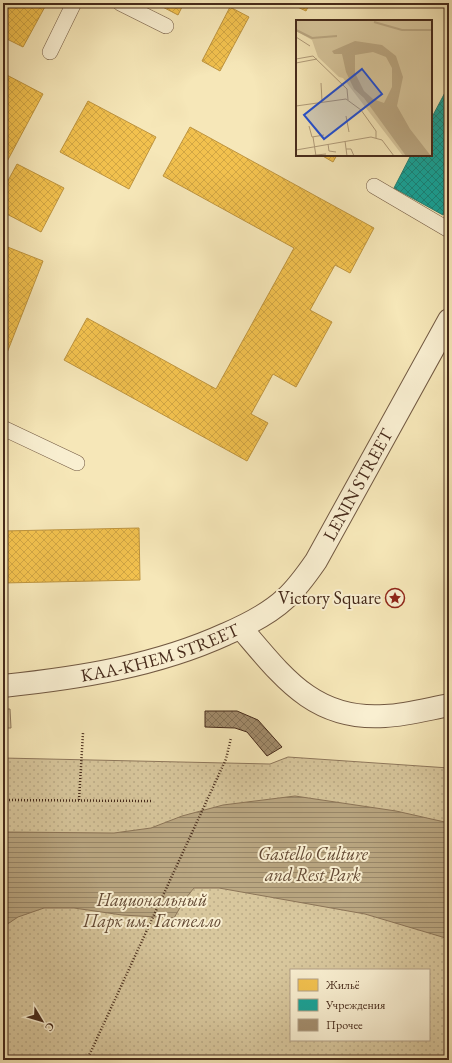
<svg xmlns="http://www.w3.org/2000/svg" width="452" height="1063" viewBox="0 0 452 1063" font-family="'EB Garamond',serif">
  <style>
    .forest { fill: url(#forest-firs); stroke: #8f785c }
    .park { fill: url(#park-dots); stroke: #8f785c; fill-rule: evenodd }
    .water { fill: url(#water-rules); stroke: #8c7558 }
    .homes { fill: url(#homes-cross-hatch); stroke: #be943e }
    .public { fill: url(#public-cross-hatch); stroke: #257f72 }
    .building { fill: url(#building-cross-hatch); stroke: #462a1a }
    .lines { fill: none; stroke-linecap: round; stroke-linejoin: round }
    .service-casing { stroke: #725942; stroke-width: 16 }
    .minor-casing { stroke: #725942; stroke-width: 24 }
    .path { stroke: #462a1a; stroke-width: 2.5; stroke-dasharray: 1 2; stroke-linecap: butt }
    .service { stroke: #f9efd1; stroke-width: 15 }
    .minor { stroke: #f9efd1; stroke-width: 22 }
    .labels { text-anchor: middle; stroke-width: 4; stroke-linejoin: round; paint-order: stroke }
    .street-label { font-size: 18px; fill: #462a1a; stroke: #f9efd1 }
    .poi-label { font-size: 18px; fill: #462a1a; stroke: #f9efd1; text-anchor: end }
    .park-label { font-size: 18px; font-style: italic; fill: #634934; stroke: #f9efd1 }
    .inset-river { fill: none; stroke: #baa782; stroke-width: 2 }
    .inset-road { fill: none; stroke: #b09b79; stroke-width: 1 }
    .view { fill: #1d4ed8; fill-opacity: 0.15; stroke: #1d4ed8; stroke-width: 2 }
    .inset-edge { fill: none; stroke: #462a1a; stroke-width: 2 }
  </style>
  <defs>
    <pattern id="forest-firs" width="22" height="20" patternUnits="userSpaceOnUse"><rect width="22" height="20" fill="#d8c79d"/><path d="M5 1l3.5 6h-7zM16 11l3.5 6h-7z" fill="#bbab87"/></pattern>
    <pattern id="park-dots" width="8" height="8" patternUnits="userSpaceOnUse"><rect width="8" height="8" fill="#d8c79d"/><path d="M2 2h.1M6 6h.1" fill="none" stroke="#bbab87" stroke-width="1.8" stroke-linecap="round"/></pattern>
    <pattern id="water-rules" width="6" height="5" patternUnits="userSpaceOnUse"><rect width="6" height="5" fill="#baa782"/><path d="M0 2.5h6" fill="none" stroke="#99886a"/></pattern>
    <pattern id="homes-cross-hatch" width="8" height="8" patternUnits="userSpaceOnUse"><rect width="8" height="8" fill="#f2c14e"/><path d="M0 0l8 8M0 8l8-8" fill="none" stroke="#d1a644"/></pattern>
    <pattern id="public-cross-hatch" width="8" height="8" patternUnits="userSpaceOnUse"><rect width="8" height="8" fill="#17a398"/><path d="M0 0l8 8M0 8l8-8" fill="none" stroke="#17857b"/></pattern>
    <pattern id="building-cross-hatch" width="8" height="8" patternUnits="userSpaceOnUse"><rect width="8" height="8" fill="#a28c6c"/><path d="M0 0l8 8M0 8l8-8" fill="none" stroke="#867358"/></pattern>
  </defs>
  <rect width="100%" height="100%" fill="#f6e7b8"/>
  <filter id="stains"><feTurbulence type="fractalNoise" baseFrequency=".005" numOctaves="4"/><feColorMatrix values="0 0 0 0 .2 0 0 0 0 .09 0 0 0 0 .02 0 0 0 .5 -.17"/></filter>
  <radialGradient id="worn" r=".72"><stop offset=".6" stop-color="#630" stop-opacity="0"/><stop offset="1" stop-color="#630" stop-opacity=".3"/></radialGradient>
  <!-- forest -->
  <path class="forest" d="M3 709H10L11 728H3Z"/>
  <!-- park -->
  <path class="park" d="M288 757 449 768V1060H3V758L270 764ZM291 970H429V1040H291Z"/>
  <!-- water -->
  <path class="water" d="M295 796 396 811 449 823V939L365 914 219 888H194L185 899 174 918 122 915 74 908H44L18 917 3 927V832L114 833 151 828 182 816 223 805Z"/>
  <!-- homes -->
  <path class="homes" d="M3 3H47L23 47 3 37Z
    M155 3H184L178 15Z
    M289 3H310L306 11Z
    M230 7 249 17 220 71 202 61Z
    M3 73 43 94 3 169Z
    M88 101 156 137 129 189 60 152Z
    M190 127 374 228 350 273 335 265 310 310 332 322 296 387 273 374 251 414 268 423 247 461 64 360 87 318 216 389 294 248 163 176Z
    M321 155H337L333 162Z
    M17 164 64 188 41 232 3 212V190Z
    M5 246 43 261 3 363V251Z
    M139 528 140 580 3 583V531Z"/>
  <!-- public -->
  <path class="public" d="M449 85V204L443 215 394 188 411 155H431V119Z"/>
  <!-- building -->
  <path class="building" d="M205 711H237L258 720 282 747 267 756 247 732 235 728 205 727Z"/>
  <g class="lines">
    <!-- service casing -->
    <g class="service-casing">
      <path id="service" d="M120 3 166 26
        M50 52 74 3
        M374 186 449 230
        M3 428 77 463"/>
    </g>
    <!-- minor casing -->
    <g class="minor-casing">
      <g id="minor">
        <path d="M241 628C283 677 314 721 385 716 407 715 428 709 449 705"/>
        <path id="s1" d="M3 686C79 678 156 666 226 634 247 625 269 614 286 598 298 587 307 574 316 561L449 320"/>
      </g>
    </g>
    <!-- path -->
    <path class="path" d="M3 800 153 801
      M79 800 83 733
      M87 1060 226 759 231 738"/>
    <!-- service -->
    <use href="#service" class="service"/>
    <!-- minor -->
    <use href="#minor" class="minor"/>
  </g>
  <!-- icons -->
  <defs>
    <g id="sight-ring" transform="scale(1)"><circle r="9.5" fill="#f9efd1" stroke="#8f2418" stroke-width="1.5"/><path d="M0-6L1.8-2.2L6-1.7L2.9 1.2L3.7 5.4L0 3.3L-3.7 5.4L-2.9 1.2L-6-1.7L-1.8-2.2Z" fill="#8f2418"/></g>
  </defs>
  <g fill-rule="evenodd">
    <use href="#sight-ring" x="395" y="598"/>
  </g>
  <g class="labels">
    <!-- street labels -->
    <g class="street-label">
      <text dy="6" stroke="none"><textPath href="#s1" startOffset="435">LENIN STREET</textPath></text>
      <text dy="6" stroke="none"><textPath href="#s1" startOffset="161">KAA-KHEM STREET</textPath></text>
    </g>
    <!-- poi labels -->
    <g class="poi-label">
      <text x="381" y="604">Victory Square</text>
    </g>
    <!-- park labels -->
    <g class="park-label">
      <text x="313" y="860">Gastello Culture<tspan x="313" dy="21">and Rest Park</tspan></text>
      <text x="152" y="906">Национальный<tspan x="152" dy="21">Парк им. Гастелло</tspan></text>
    </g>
  </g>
  <!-- overview -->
  <g transform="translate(296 20)">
    <rect width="136" height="136" fill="#f6e7b8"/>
    <path d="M0 0H136V136H107L47 58 43 57 22 37 16 20 0 11Z" fill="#d8c79d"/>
    <path d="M59 21 86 25 100 36 107 57 101 86 114 109 135 136H110L68 78 58 69 50 52 46 34H38L36 31ZM77 32 90 37 96 48V67L88 83 77 79 68 71 59 53V35Z" fill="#baa782" fill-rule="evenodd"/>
    <path class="inset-river" d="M78 2 106 10H136M0 10 16 18 41 16"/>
    <path class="inset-road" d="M0 17 14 26M17 36 51 69 52 80M0 39 17 36M0 43 21 39M25 63 26 81M0 86 50 79 65 90 80 111V118M50 96 53 112M13 106 16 117 28 115M17 117 20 136M49 121 51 136M32 124 33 131 40 132M50 129H55L58 136M0 130 75 117 86 120 98 136M11 136 30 134"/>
    <path class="view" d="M66 49 86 74 28 119 8 95Z"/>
    <rect width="136" height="136" class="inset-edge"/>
  </g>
  <!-- margin -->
  <rect width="452" height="1063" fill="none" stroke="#f6e7b8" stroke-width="16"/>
  <rect x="4" y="4" width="444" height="1055" fill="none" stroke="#462a1a" stroke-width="2"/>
  <rect x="8" y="8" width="436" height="1047" fill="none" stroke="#462a1a"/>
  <!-- legend -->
  <rect x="290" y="969" width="140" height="72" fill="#f9efd1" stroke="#b1a088"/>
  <rect x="298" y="979" width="20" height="12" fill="#f2c14e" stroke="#b1a088"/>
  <text x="326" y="989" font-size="12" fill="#462a1a">Жильё</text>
  <rect x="298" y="999" width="20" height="12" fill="#17a398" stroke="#b1a088"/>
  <text x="326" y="1009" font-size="12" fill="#462a1a">Учреждения</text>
  <rect x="298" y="1019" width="20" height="12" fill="#a28c6c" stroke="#b1a088"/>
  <text x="326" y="1029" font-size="12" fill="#462a1a">Прочее</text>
  <!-- north arrow -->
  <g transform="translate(42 1021) rotate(128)" stroke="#f9efd1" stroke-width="3" paint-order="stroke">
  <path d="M0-3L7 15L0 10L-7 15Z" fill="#462a1a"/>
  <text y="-6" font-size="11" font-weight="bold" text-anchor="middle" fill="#462a1a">С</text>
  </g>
  <rect width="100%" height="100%" filter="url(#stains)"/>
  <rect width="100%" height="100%" fill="url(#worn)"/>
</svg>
